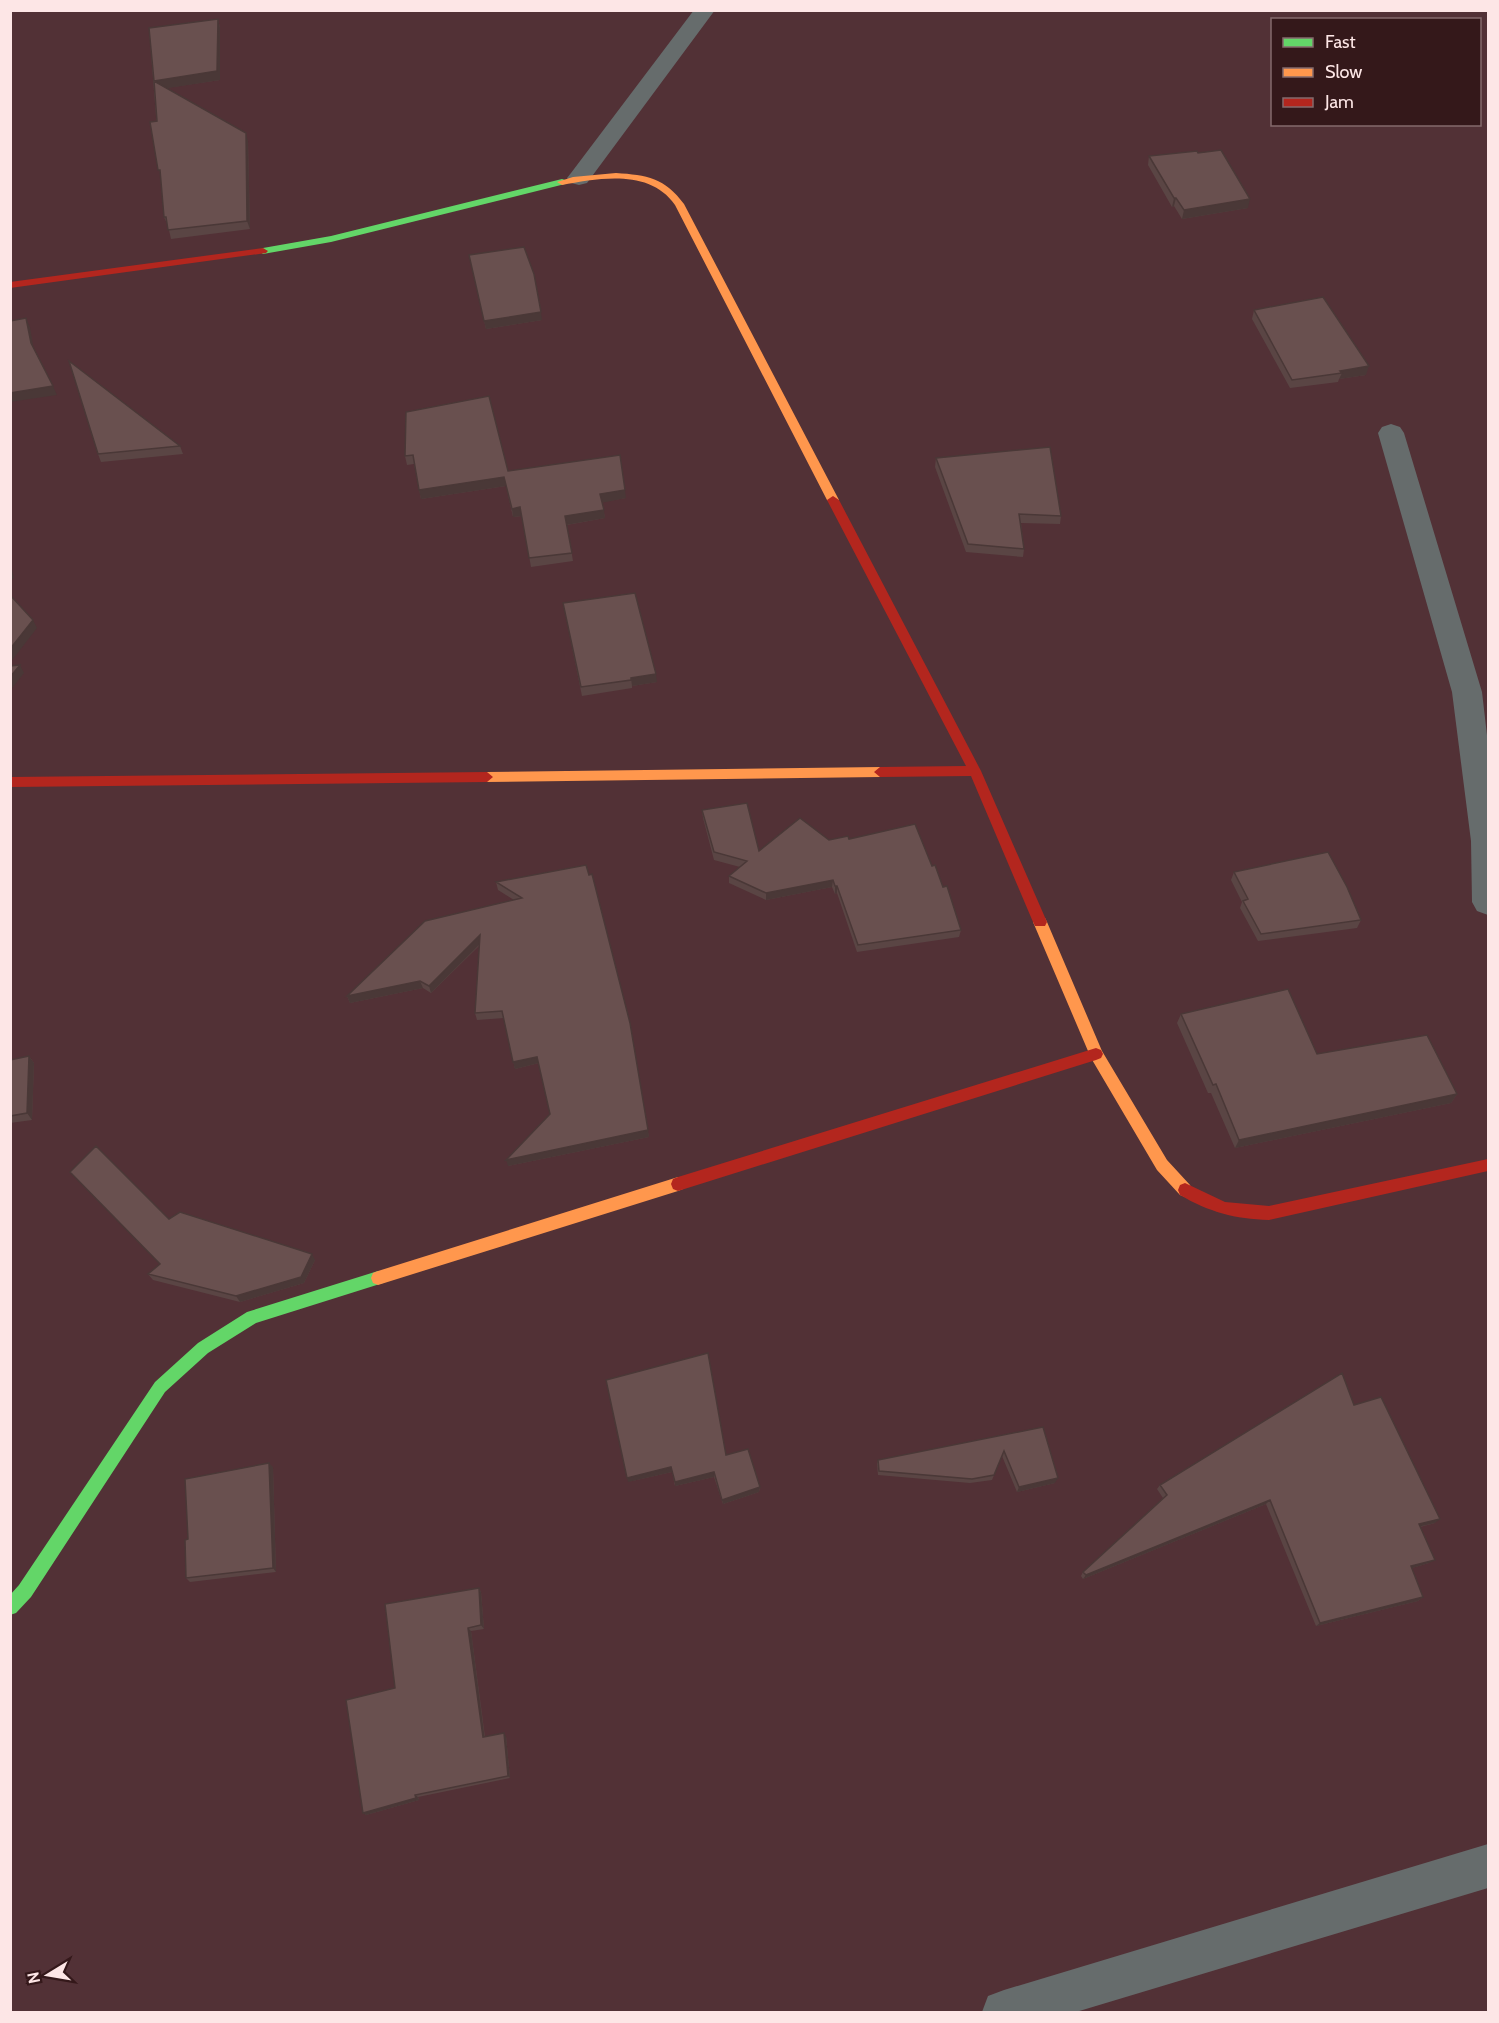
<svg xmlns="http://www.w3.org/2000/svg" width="1499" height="2023" viewBox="0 0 1499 2023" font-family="Cabin,sans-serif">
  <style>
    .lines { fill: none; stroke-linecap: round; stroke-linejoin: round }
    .street { fill: #666c6c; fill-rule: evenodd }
    .fast { fill: #63d668; fill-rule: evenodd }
    .slow { fill: #ff974d; fill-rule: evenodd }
    .jam { fill: #b3261e; fill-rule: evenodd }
    .wall { fill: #5a4544 }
    .shaded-wall { fill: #4a3837 }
    .building { fill: #69504f; stroke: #4a3837; stroke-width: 1.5 }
  </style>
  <rect width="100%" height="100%" fill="#523136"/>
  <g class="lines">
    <!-- street -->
    <path class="street" d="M694 10H715L587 183 579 185 571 183 567 178 571 173Z
      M1391 424 1400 427 1404 433 1482 692 1488 744V915L1477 911 1472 902 1471 841 1452 692 1378 433 1382 427Z
      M1488 1844V1888L1076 2012H982L988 1996 1004 1990Z"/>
    <!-- fast -->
    <path class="fast" d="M562 179 565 180V184L331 242 263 254 258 251 263 248 331 236Z
      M378 1271 383 1273 385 1278 383 1283 256 1323 208 1353 165 1392 31 1597 16 1613 10 1615V1595L19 1585 155 1382 198 1343 247 1312Z"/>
    <!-- slow -->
    <path class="slow" d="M616 173C647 175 665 178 684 204L839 500 837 503 833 504 827 500 675 205C650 169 600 178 562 185L557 182 573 177Z
      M880 767 886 772 880 777 487 782 481 777 487 772Z
      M1040 917 1045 918 1047 922 1102 1051 1167 1160 1190 1185 1192 1190 1190 1195 1185 1197 1180 1195 1157 1170 1091 1058 1033 922 1035 918Z
      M678 1177 683 1179 685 1184 683 1189 678 1191 378 1285 373 1283 371 1278 373 1273 378 1271Z"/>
    <!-- jam -->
    <path class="jam" d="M263 248 268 251 266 253 10 288V282Z
      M833 496 839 500 981 771 1047 922 1045 926H1035L1033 922 971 776 880 777 874 772 880 767 966 766 827 500Z
      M487 772 493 777 487 782 10 787V777Z
      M1096 1048 1101 1050 1103 1054 1101 1058 1096 1060 678 1191 673 1189 671 1184 673 1179 678 1177Z
      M1488 1159V1171L1269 1220C1235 1219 1209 1212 1180 1195L1178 1190 1180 1185 1185 1183 1225 1202 1269 1206Z"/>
  </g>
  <!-- wall -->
  <path class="wall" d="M218 19 220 28V80L166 88 248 141 250 229 171 239 168 226 164 217 149 28Z
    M1198 153 1248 208 1182 219 1174 206 1172 207 1148 165 1149 156Z
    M469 255 542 320 486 329Z
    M1254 310 1366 375 1339 379 1338 382 1290 388 1252 319Z
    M406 412 508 471 626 498 602 502 605 518 567 525 573 561 531 567 522 516 513 517 506 486 421 499 414 464 407 465 405 456Z
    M180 446 183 454 101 462 98 454Z
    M936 458 1061 516 1060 524 1021 523 1024 549 1023 557 966 552 935 467Z
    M563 603 657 682 632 686V688L582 696Z
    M702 810 759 851 829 840 849 839 932 866 961 930 959 937 857 952 837 893 835 894 832 887 766 900 729 883V876L740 867 714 860 703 818Z
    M586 865 649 1137 508 1166 550 1114 539 1063 515 1069 504 1018 477 1020 475 1013 480 945 431 993 423 988 350 1003 347 996 514 900 498 890 496 882Z
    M1234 872 1361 920 1357 928 1258 941 1240 908 1242 902 1231 880Z
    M1181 1014 1317 1054 1457 1094 1451 1103 1235 1148 1211 1093H1208L1177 1023Z
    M29 1056 34 1063 32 1120 10 1123V1060Z
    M70 1172 169 1219 315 1260 304 1283 240 1302 153 1280 148 1274 160 1264Z
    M1354 1405 1435 1523 1420 1527 1429 1563 1412 1568 1423 1597 1418 1601 1316 1626 1266 1504 1083 1579 1081 1576 1083 1572 1163 1498 1157 1489 1160 1485Z
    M1043 1427 1055 1483 1017 1492 1002 1456 992 1480 970 1483 878 1475 877 1464 878 1460Z
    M726 1455 760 1487 759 1492 723 1504 714 1477 675 1486 672 1472 628 1482Z
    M273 1467 276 1572 190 1582 186 1578 188 1539Z
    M479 1588 481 1592 484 1629 471 1631 485 1737 506 1736 510 1778 418 1797 419 1800 366 1815 363 1813 395 1688Z"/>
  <!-- shaded-wall -->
  <path class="shaded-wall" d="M218 19 220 28V80L156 90 154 81Z
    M246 133 248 141 250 229 247 221Z
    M1174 198H1176L1174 206 1172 207Z
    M1250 199 1248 208 1182 219 1184 210Z
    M541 312 542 320 486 329 484 321Z
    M26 318 30 327 34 351 31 343Z
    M1369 366 1366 375 1339 379 1342 373 1340 371Z
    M53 386 57 395 10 402V393Z
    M504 477 506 486 421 499 419 490Z
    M625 490 626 498 601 503 600 494Z
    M520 507 522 516 513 517 512 509Z
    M604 510 605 518 566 525 565 516Z
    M10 563 14 578 10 580Z
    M33 620 37 628 10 663V649Z
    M20 665 24 673 10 691V677Z
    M656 674 657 682 632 686 631 678Z
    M833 880 832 887 766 900V893Z
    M835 886H837V893L835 894Z
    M480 935 482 942 431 993 429 986Z
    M420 981 423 988 350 1003 347 996Z
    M29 1056 34 1063 32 1120 27 1113Z
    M537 1057 539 1063 515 1069 513 1062Z
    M1457 1094 1451 1103 1235 1148 1239 1140Z
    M648 1130 649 1137 508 1166 506 1160Z
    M312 1254 315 1260 304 1283 240 1302 236 1296Z
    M269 1463 273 1467 276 1572 273 1568Z
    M671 1467 672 1472 628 1482 627 1478Z
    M714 1472V1477L675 1486V1482Z
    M1058 1478 1055 1483 1017 1492 1019 1487Z
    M760 1487 759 1492 723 1504 722 1500Z
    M1270 1500 1266 1504 1083 1579 1086 1575Z
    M1440 1519 1435 1523 1413 1528 1419 1524Z
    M1435 1560 1429 1563 1406 1570 1411 1566Z
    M479 1588 481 1592 484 1629 481 1625Z
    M1423 1597 1418 1601 1316 1626 1320 1623Z
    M468 1628 471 1631 485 1740 483 1737Z
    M504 1733 506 1736 510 1778 508 1776Z
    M415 1795 418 1797 419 1800 366 1815 363 1813Z"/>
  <!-- building -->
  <path class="building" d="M218 19 217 71 154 81 149 28Z
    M154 81 246 133 247 221 168 230 166 217H164L160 170H158L150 122 157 121Z
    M1221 150 1250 199 1184 210 1176 198H1174L1149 156 1197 151 1198 153Z
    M524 247 534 274 541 312 484 321 469 255Z
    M1323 297 1369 366 1340 371 1342 373 1292 380 1254 310Z
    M26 318 31 343 53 386 10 393V321Z
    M69 361 180 446 98 454Z
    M489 396 508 471 620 455 625 490 600 494 604 510 565 516 572 553 529 558 520 507 512 509 504 477 419 490 413 455 405 456 406 412Z
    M1050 447 1061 516 1019 514 1024 549 968 544 936 458Z
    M635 593 656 674 631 678V680L581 687 563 603Z
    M10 595 33 620 10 649Z
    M20 665 10 677V666Z
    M747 803 759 851 800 818 829 840 848 836 849 839 915 824 932 866 935 865 943 887 947 886 961 930 858 945 837 886H835L833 880 766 893 729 876 747 861 714 852 702 810Z
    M1328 852 1347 887 1361 920 1261 934 1243 901 1248 899 1234 872Z
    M586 865 589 875 592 874 630 1023 648 1130 506 1160 550 1114 537 1057 513 1062 502 1011 475 1013 480 935 429 986 420 981 347 996 425 921 522 898 496 882Z
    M1288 989 1317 1054 1427 1035 1457 1094 1239 1140 1216 1084 1213 1085 1181 1014Z
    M29 1056 27 1113 10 1116V1060Z
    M96 1146 169 1219 180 1212 312 1254 301 1277 236 1296 148 1274 160 1264 70 1172Z
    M708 1353 726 1455 748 1449 760 1487 722 1500 714 1472 675 1482 671 1467 627 1478 606 1380Z
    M1342 1373 1354 1405 1381 1397 1440 1519 1419 1524 1435 1560 1411 1566 1423 1597 1320 1623 1270 1500 1086 1575 1083 1572 1167 1495 1160 1485Z
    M1043 1427 1058 1478 1019 1487 1004 1451 994 1475 972 1479 879 1471 878 1460Z
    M269 1463 273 1568 186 1578 185 1540 188 1539 185 1479Z
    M479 1588 481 1625 468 1628 483 1737 504 1733 508 1776 415 1795 416 1798 363 1813 346 1700 395 1688 385 1604Z"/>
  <!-- border -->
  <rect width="1499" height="2023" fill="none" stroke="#fde6e6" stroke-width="24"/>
  <!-- legend -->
  <rect x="1271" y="18" width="210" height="108" fill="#34181a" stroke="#846a6c" stroke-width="1.5"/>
  <rect x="1283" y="38" width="30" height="9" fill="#63d668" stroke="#846a6c" stroke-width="1.5"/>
  <text x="1325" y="48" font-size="18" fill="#fde6e6">Fast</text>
  <rect x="1283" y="68" width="30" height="9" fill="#ff974d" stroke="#846a6c" stroke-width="1.5"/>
  <text x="1325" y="78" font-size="18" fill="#fde6e6">Slow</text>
  <rect x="1283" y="98" width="30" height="9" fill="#b3261e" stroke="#846a6c" stroke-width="1.5"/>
  <text x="1325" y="108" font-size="18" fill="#fde6e6">Jam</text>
  <!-- north arrow -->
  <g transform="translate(48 1975) rotate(259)" stroke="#34181a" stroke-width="4.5" paint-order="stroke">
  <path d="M0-4.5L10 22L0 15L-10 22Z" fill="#fde6e6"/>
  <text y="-9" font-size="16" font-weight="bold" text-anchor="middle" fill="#fde6e6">N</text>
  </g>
</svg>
